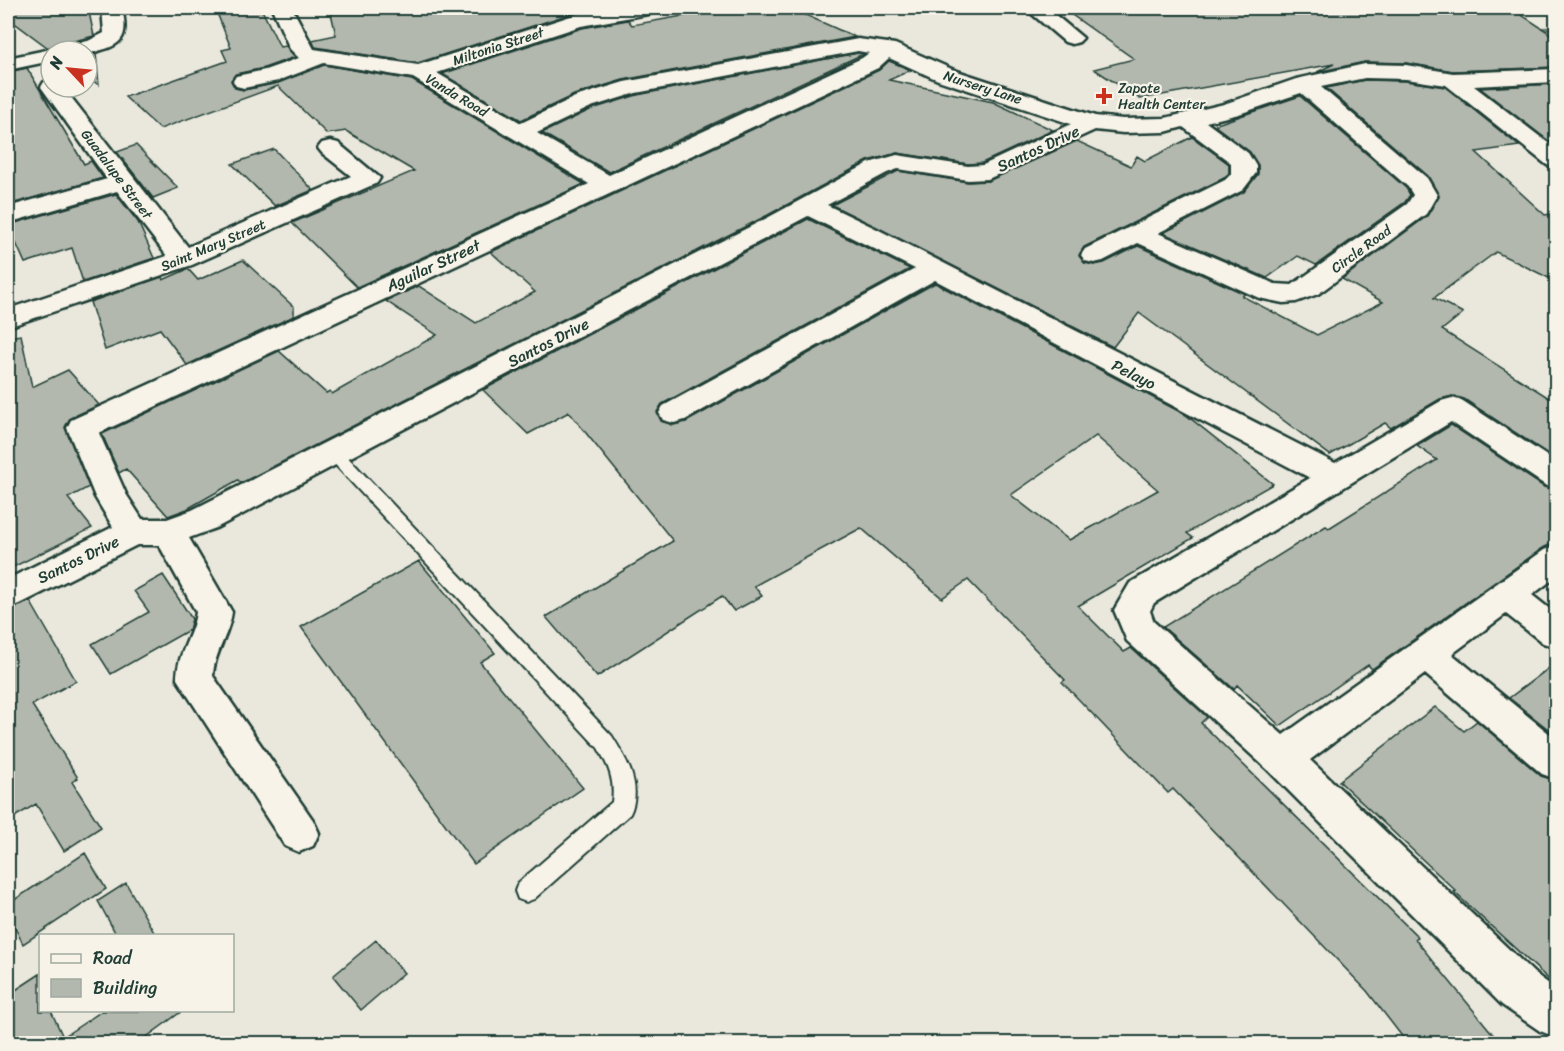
<svg xmlns="http://www.w3.org/2000/svg" width="1564" height="1051" viewBox="0 0 1564 1051" font-family="Sriracha,sans-serif">
  <style>
    .lines { fill: none; stroke-linecap: round; stroke-linejoin: round }
    .stream { fill: #6a7c72; fill-rule: evenodd }
    .building { fill: #b2b8ae; stroke: #1f3d34; stroke-width: 1.5; fill-rule: evenodd }
    .service-casing { stroke: #1f3d34; stroke-width: 4 }
    .minor-casing { stroke: #1f3d34; stroke-width: 5 }
    .service { fill: #f7f3e8; fill-rule: evenodd }
    .minor { fill: #f7f3e8; fill-rule: evenodd }
    .poi-dot { fill: #c8321e; stroke: #f7f3e8; stroke-width: 2 }
    .labels { text-anchor: middle; stroke-width: 4.5; stroke-linejoin: round; paint-order: stroke }
    .far-street-label { font-size: 14px; fill: #1f3d34; stroke: #f7f3e8 }
    .far-poi-label { font-size: 14px; fill: #1f3d34; stroke: #f7f3e8; text-anchor: start }
    .street-label { font-size: 16px; fill: #1f3d34; stroke: #f7f3e8 }
  </style>
  <rect width="100%" height="100%" fill="#eae8dd"/>
  <filter id="ink" filterUnits="userSpaceOnUse"><feTurbulence type="fractalNoise" baseFrequency=".0167" numOctaves="2"/><feDisplacementMap in="SourceGraphic" scale="12" xChannelSelector="R" yChannelSelector="G"/><feConvolveMatrix kernelMatrix="1 2 1 2 8 2 1 2 1" color-interpolation-filters="sRGB"/></filter>
  <g filter="url(#ink)">
    <g class="lines">
      <!-- stream -->
      <path class="stream" d="M1556 26V30L1528 32 1524 30 1528 28Z"/>
    </g>
    <!-- building -->
    <path class="building" d="M8 8H84V13L89 12 94 36 62 44 58 48 47 47 8 18Z
      M215 8H261L280 47 286 46 295 57 264 68 236 74 231 80 235 88 244 90 278 83 324 65 412 80 584 184 357 287 292 223 414 171 346 131 327 134 278 86 160 129 125 97 227 61 222 50 231 48Z
      M360 8H604L576 12 418 63 315 47 312 40 336 35 331 13Z
      M728 8H790L855 37 623 80 574 95 521 120 442 74 582 28 628 20 632 25Z
      M1062 8H1511L1557 38V67L1453 71 1406 63 1365 62 1317 72 1334 64 1140 99 1094 69 1134 59Z
      M858 53 863 54 609 172 542 133 592 109 637 95Z
      M96 54 99 85 87 77V56Z
      M889 61 911 70 889 80 993 102 1053 130 982 163 968 164 897 153 868 161 768 215 241 483 238 480 187 509 168 516 126 469 119 473 102 434 279 351 326 393 330 391 332 394 437 335 386 301 419 286 476 323 535 292 491 252 879 70Z
      M27 68 84 164 91 161 103 178 8 205V72Z
      M1365 80 1406 81 1445 87 1519 146 1476 152 1545 215 1557 213V282L1496 252 1434 298 1463 313 1442 330 1557 403V460L1464 399 1453 396 1440 399 1391 428 1385 423 1330 455 1139 313 1113 347 832 205 898 171 968 182 988 181 1077 141 1131 166 1137 156 1145 161 1192 137 1229 164V173L1224 178 1084 247 1079 256 1085 263 1094 265 1104 263 1138 246 1245 294 1242 296 1317 335 1383 302 1342 279 1427 216 1439 196 1428 176 1326 88Z
      M1557 84V141L1550 142 1480 88Z
      M1300 96 1406 188 1410 195 1405 202 1316 265 1298 256 1267 278 1163 233 1244 192 1258 174V165L1250 152 1214 125Z
      M136 145 178 188 153 198 117 152Z
      M274 149 313 190 275 206 232 164Z
      M116 194 138 222 154 258 83 282 72 248 25 263 8 225Z
      M808 219 910 269 662 404 657 412 661 421 673 425 686 422 935 283 1186 415 1273 484 1187 533 1193 538 1078 606 1124 652 1131 648 1207 717 1201 723 1418 937 1415 939 1501 1044H1408L1367 991 1173 789 1168 793 1062 682 1065 680 968 580 942 598 861 528 754 586 762 596 734 611 722 596 597 677 546 617 673 541 569 412 528 434 483 390ZM1096 436 1158 490 1069 540 1011 495Z
      M243 260 294 307V316L187 365 160 329 105 350 90 302 162 277 163 280 188 269 198 280Z
      M21 335 32 387 68 370 99 405 70 418 65 427 89 487 68 498 92 528 11 568 14 573 8 577V337Z
      M1451 425 1544 487 1557 491V541L1543 548 1372 669 1368 665 1280 726 1237 685 1234 689 1163 627 1326 526 1329 528 1437 460 1417 446Z
      M419 561 495 653 480 662 583 788 474 864 301 627Z
      M163 575 192 619 189 630 111 674 92 644 149 612 134 591Z
      M30 601 76 681 32 705 78 778 72 782 101 827 64 851 36 804 8 821V610Z
      M1557 662V736L1509 698Z
      M1435 707 1464 731 1477 721 1541 776 1557 781V987L1454 892 1456 891 1339 781Z
      M85 853 106 889 23 944 8 913V904Z
      M126 883 156 936H117L98 901Z
      M376 940 404 973 361 1010 333 976Z
      M40 974V1011H51L63 1037 102 1011H182L137 1044H8V995Z"/>
    <g class="lines">
      <!-- service casing -->
      <g class="service-casing">
        <path id="service" d="M334 447 340 449 612 736C627 760 643 786 630 814L534 899 526 902 518 899 515 891 518 883 612 802C615 780 609 767 598 748L328 457 325 453 328 449Z"/>
      </g>
      <!-- minor casing -->
      <g class="minor-casing">
        <path id="minor" d="M102 8H122C130 43 119 46 87 54V51H59L62 46 88 41 104 33Z
          M272 8H292L314 49 418 65 577 14 615 8H658L655 12 648 14 581 26 437 73 521 123 575 97 624 82 858 39 895 44 954 70 1095 116 1123 119 1165 118 1224 104 1296 79 1365 64 1406 65 1453 73 1556 69V82L1474 86 1556 149V167L1547 165 1446 85 1406 79 1365 78 1321 87 1427 178 1437 195 1426 214 1318 294 1296 302 1283 303 1259 298 1138 243 1103 261 1094 263 1085 261 1081 255 1085 249 1225 180 1231 174V163L1183 127 1165 132 1123 133 1095 130 988 179 968 180 898 169 887 173 827 205 875 228 1335 463 1441 401 1452 398 1463 401 1556 462V489L1545 485 1451 422 1154 603 1150 611 1154 622 1283 735 1544 550 1556 546V577L1532 595 1556 614V647L1543 643 1506 614 1452 654 1556 739V779L1542 774 1425 674 1310 760 1534 973 1556 989V1037L1540 1031 1502 1005 1268 770 1127 641 1114 610 1130 583 1310 478 935 280 685 420 674 423 663 420 659 413 663 406 915 269 808 216 216 528 189 538 232 612C229 635 214 653 213 676L313 820 319 833 313 846 299 852 285 846 177 679C177 654 193 636 196 612L159 545H137L20 604 8 608V579L113 527 95 497 67 428 71 420 589 184 413 78 324 63 278 81 244 88 236 86 233 81 236 76 265 70 299 58 290 49ZM858 51 869 53 862 58 609 175 537 133 591 107 636 93ZM889 58 938 80 1071 124 983 165 968 166 897 155 869 163 769 217 192 510 167 519H142L126 494 99 433 878 68ZM1301 93 1408 187 1413 195 1407 204 1292 285 1275 284 1158 233 1243 190 1256 173V166L1248 153 1206 122 1239 114Z
          M1025 8H1047L1083 38 1079 42 1072 44 1065 42Z
          M51 49 59 51H51V61L8 70V58Z
          M51 81V87H63L188 247 351 176 322 153 318 148 322 143 330 141 338 143 380 178 377 183 192 265 8 327V309L167 256 117 191 8 223V207L107 179 41 87 44 82Z"/>
      </g>
      <!-- service -->
      <use href="#service" class="service"/>
      <!-- minor -->
      <use href="#minor" class="minor"/>
    </g>
  </g>
  <!-- markers -->
  <path class="poi-dot" d="M1101 87h6v6h6v6h-6v6h-6v-6h-6v-6h6z"/>
  <g class="labels">
    <!-- far-street labels -->
    <g class="far-street-label">
      <text transform="translate(498 46) rotate(-18)" y="5">Miltonia Street</text>
      <text transform="translate(983 87) rotate(18)" y="5">Nursery Lane</text>
      <text transform="translate(457 95) rotate(31)" y="5">Vanda Road</text>
      <text transform="translate(117 174) rotate(53)" y="5">Guadalupe Street</text>
      <text transform="translate(213 245) rotate(-23)" y="5">Saint Mary Street</text>
      <text transform="translate(1361 249) rotate(-36)" y="5">Circle Road</text>
    </g>
    <!-- far-poi labels -->
    <g class="far-poi-label">
      <text x="1118" y="93">Zapote<tspan x="1118" dy="16">Health Center</tspan></text>
    </g>
    <!-- street labels -->
    <g class="street-label">
      <text transform="translate(1038 148) rotate(-25)" y="6">Santos Drive</text>
      <text transform="translate(433 265) rotate(-25)" y="6">Aguilar Street</text>
      <text transform="translate(548 342) rotate(-27)" y="6">Santos Drive</text>
      <text transform="translate(1134 374) rotate(27)" y="6">Pelayo</text>
      <text transform="translate(78 559) rotate(-26)" y="6">Santos Drive</text>
    </g>
  </g>
  <!-- margin -->
  <rect width="1564" height="1051" fill="none" stroke="#f7f3e8" stroke-width="30"/>
  <rect x="15" y="15" width="1534" height="1021" fill="none" stroke="#1f3d34" stroke-width="2" filter="url(#ink)"/>
  <!-- legend -->
  <rect x="39" y="934" width="195" height="78" fill="#f7f3e8" stroke="#a1aaa0" stroke-width="1.5"/>
  <rect x="51" y="954" width="30" height="9" fill="#f7f3e8" stroke="#a1aaa0" stroke-width="1.5"/>
  <text x="93" y="964" font-size="18" fill="#1f3d34">Road</text>
  <rect x="51" y="979" width="30" height="18" fill="#b2b8ae" stroke="#a1aaa0" stroke-width="1.5"/>
  <text x="93" y="994" font-size="18" fill="#1f3d34">Building</text>
  <!-- north arrow -->
  <g transform="translate(69 69) rotate(296)"><circle r="28" fill="#f7f3e8" stroke="#a1aaa0" stroke-width="1.5"/>
  <path d="M0-4.5L10 22L0 15L-10 22Z" fill="#c8321e"/>
  <text y="-9" font-size="16" font-weight="bold" text-anchor="middle" fill="#1f3d34">N</text>
  </g>
</svg>
